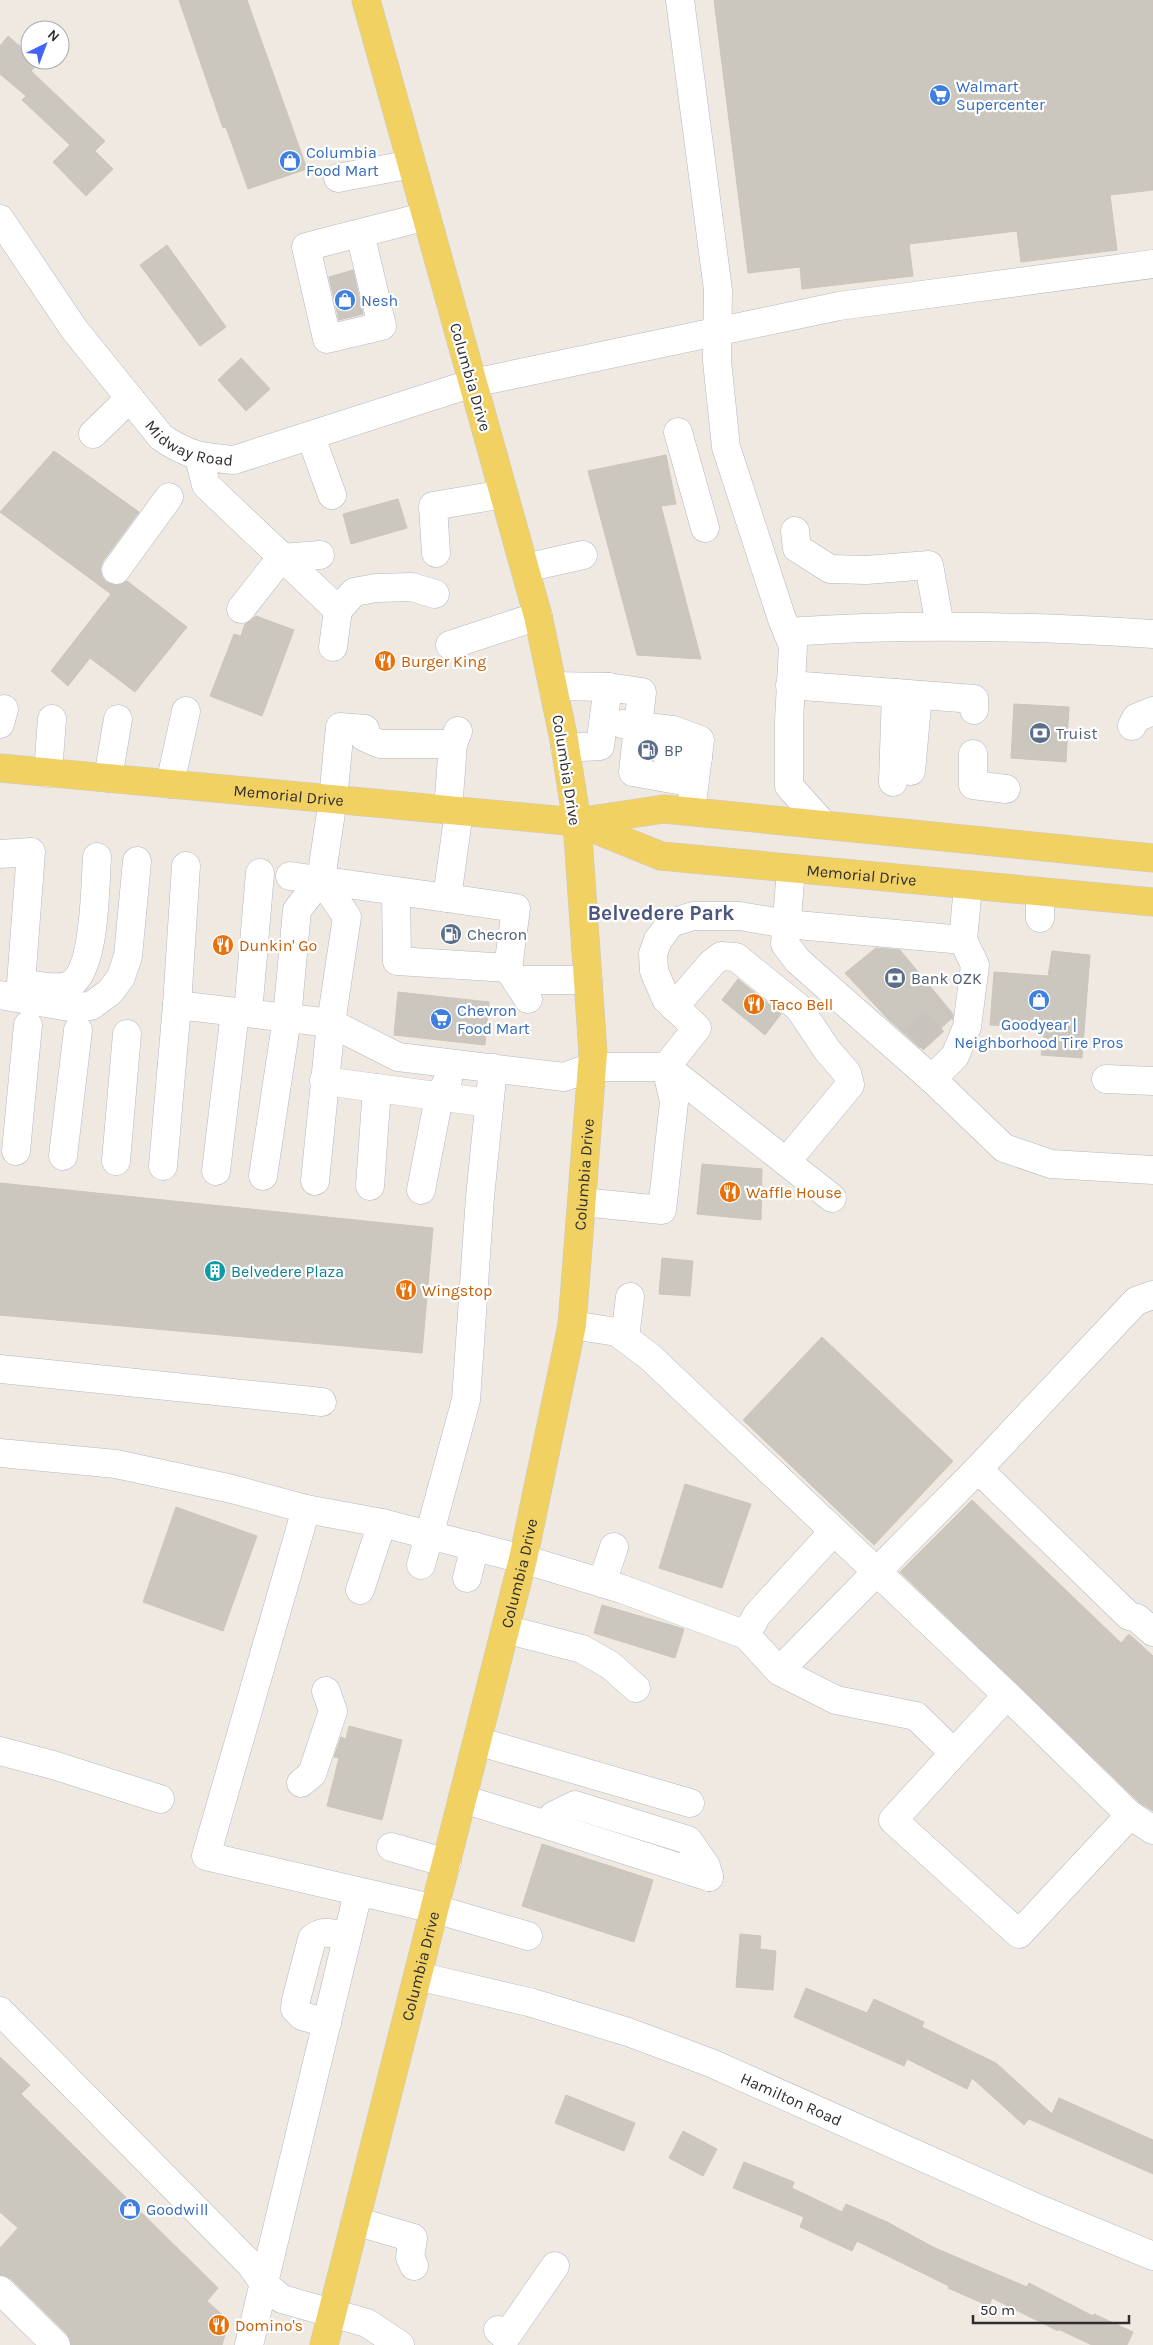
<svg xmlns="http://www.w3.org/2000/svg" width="1153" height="2345" viewBox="0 0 1153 2345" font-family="Karla,sans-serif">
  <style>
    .building { fill: #cbc7bf; stroke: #cbc5ba }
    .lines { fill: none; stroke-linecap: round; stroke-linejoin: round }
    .minor-tunnel { stroke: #c8c4bd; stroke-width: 28; stroke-dasharray: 28 14; stroke-linecap: butt }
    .minor-casing { stroke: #b4b7c1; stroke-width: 29 }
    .major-casing { stroke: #c9c9c9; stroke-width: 29 }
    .minor { stroke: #fff; stroke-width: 28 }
    .major { stroke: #f2d163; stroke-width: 28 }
    .labels { text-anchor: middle; stroke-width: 4.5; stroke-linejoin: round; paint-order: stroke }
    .shop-label { font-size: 16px; fill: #366cbe; stroke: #fff; text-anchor: start }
    .street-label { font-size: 16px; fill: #2e2e2e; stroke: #fff }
    .food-label { font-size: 16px; fill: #c56008; stroke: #fff; text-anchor: start }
    .service-label { font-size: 16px; fill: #4e5e75; stroke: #fff; text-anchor: start }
    .culture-label { font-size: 16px; fill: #0d838f; stroke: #fff; text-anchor: start }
    .district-label { font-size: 21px; font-weight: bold; fill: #4d5680; stroke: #fff }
  </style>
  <rect width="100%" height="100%" fill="#efe9e1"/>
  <!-- building -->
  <path class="building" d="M179 0H247L307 169 248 189 226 127 223 128Z
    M714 0H1153V190L1110 195 1117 250 1021 262 1017 231 909 244 913 276 802 289 800 267 748 273Z
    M8 36 30 55V60L39 62 31 71 105 141 95 151 113 169 86 196 53 162 70 145 22 100 26 96 0 74V46Z
    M167 245 226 327 200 346 140 265Z
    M353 270 363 314 339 320 329 277Z
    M241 358 270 389 246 411 218 380Z
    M54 451 139 512 103 561 100 569 102 577 106 582 114 585 122 584 127 581 187 627 135 692 90 658 68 686 51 671 111 594 0 512Z
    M666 455 676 504 661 506 701 659 637 655 588 471Z
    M398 499 407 528 351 544 343 514Z
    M256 616 294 630 262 716 210 696 234 634 241 636 245 624Z
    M1014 704 1069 707 1066 762 1011 758Z
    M876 948 900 950 953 1014V1017L920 1048 887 1018 845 973Z
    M1052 951 1090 955 1082 1058 1041 1055 1045 1028 990 1025 994 972 1048 976Z
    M738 979 781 1014 765 1035 722 1000Z
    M398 992 489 1002 485 1045 394 1035Z
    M702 1164 762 1169 761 1220 697 1214Z
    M0 1183 433 1228 422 1353 0 1315Z
    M662 1258 693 1261 690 1296 659 1294Z
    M822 1337 953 1461 874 1545 743 1420Z
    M685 1484 751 1504 722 1588 659 1568Z
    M972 1500 1121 1643 1129 1634 1153 1656V1811L1140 1803 900 1572Z
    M176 1507 257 1536 223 1631 143 1602Z
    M602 1605 684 1629 675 1658 594 1633Z
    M349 1726 402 1740 382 1820 327 1806 339 1758 334 1757 341 1737 346 1739Z
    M542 1844 653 1880 634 1942 522 1906Z
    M740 1934 761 1936 760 1949 776 1951 773 1990 736 1987Z
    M806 1988 867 2013 874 1999 924 2022 922 2027 996 2063 1052 2114 1059 2098 1153 2140V2174L1029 2119 1024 2125 972 2078 967 2089 907 2059 904 2066 794 2017Z
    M0 2057 30 2085 21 2094 218 2288 207 2301 229 2321 222 2345H71L67 2334 11 2279 0 2275V2248L18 2228 0 2212Z
    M566 2095 635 2123 624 2151 555 2123Z
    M683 2131 717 2149 703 2176 669 2158Z
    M744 2162 794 2182 792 2188 842 2212 846 2204 887 2222 935 2248 1027 2287 1029 2283 1093 2316 1094 2314 1133 2332 1127 2345H1092L1058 2329V2331L992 2298 989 2306 948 2288 949 2286 857 2241 852 2251 800 2227 804 2217 733 2188Z"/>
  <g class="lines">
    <!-- minor-tunnel -->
    <path class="minor-tunnel" d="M914 1040 946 1011"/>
    <!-- minor casing -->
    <g class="minor-casing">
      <g id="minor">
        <path d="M680 0 718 290 717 361 726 447 782 619 793 646 789 721V786L823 824"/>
        <path d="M338 178 412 164"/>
        <path id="s1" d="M0 219 74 329 161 437C189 456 201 457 234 460L473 383 839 306 1153 264"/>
        <path d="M360 233 382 326 327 339 306 247C346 236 387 227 426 216"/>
        <path d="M678 432 705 528"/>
        <path d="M93 434 130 398"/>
        <path d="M311 437 332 495"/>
        <path d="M199 457 206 485 338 610"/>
        <path d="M795 531 797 548 830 569 866 570 929 565 940 626"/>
        <path d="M436 553 433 506 504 494"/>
        <path d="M525 568 583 555"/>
        <path d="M116 570 169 497"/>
        <path d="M241 609 281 558 320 555"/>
        <path d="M788 632C910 623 1031 626 1153 634"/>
        <path d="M450 645 538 616"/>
        <path d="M333 647 338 610 354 592 376 588 412 587 435 594"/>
        <path d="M790 685 974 699V710"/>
        <path d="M553 686 608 687 600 746 565 748"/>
        <path d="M608 687 642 692 638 726 673 730 700 740 691 811"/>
        <path d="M0 724 4 709"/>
        <path d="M622 724 638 726 633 772 694 783"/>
        <path d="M1132 726 1136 718 1153 711"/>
        <path d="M665 752 698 758"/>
        <path d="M973 754V785L1006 789"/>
        <path d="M911 771 918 695"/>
        <path d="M48 773 52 719"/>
        <path d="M108 778 118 719"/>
        <path d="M893 782 896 693"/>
        <path d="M170 784 186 711"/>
        <path d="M448 810 453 744"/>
        <path d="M0 854 31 852 21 983C36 985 52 990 67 986 96 976 95 884 97 857"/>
        <path d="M791 869 785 944 798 961 932 1079"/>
        <path d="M290 876 447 898 459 811"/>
        <path d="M968 886 963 940 975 965 967 1027 955 1056 932 1079 1004 1148 1051 1164 1153 1170"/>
        <path d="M396 892 397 961 508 968"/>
        <path d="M1040 892V918"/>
        <path d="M447 898 516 908 508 968 528 999"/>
        <path d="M516 980H588"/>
        <path d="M0 995 69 1007 91 1006 110 992 121 977 128 956 137 861"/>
        <path d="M177 1005 186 866"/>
        <path d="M674 1007 712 963 721 956 736 957 799 1008 827 1050 847 1073 850 1085 786 1162"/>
        <path d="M245 1013 249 1001 260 873"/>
        <path d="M666 1067 832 1198"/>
        <path d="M1106 1079 1153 1081"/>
        <path d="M324 1080 339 1083 489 1103"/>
        <path d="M16 1151 28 1025"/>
        <path d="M63 1156 78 1030"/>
        <path d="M116 1161 127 1034"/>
        <path d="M163 1166 177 1005 331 1023 398 1057 564 1077 592 1067H666L697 1028 666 999 654 971 653 954 658 940 671 923 693 916H740L786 924 963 940"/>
        <path d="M216 1171 235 1012"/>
        <path d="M263 1176 287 1018 297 910 321 879 333 799 340 727 365 729 364 737 380 744H453L458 731"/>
        <path d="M315 1181 331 1023 347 917 321 879"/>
        <path d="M370 1186 377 1088"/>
        <path d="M421 1190 439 1097 448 1080"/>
        <path d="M582 1202 662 1210 674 1102 666 1067"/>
        <path d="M572 1325 617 1332 650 1357 1007 1695 1130 1815 1153 1830"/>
        <path d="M625 1338 630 1297"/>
        <path d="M0 1369 322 1402"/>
        <path d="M0 1453 116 1464 232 1489 306 1509 382 1523 523 1559 622 1589 746 1635 757 1615 833 1532"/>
        <path d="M978 1469 1129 1616 1137 1618 1153 1632"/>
        <path d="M306 1509 206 1856 435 1909 528 1936"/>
        <path d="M421 1565 466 1400 480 1197 493 1068"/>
        <path d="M467 1578 475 1546"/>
        <path d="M602 1583 614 1547"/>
        <path d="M360 1590 382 1523"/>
        <path d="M505 1629 582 1649 610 1665 636 1688"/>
        <path d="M746 1635 779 1671 978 1469 1136 1301 1153 1295"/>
        <path d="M779 1671 836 1700 916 1716 954 1753"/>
        <path d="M1007 1695 893 1820 1019 1934 1130 1815"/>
        <path d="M477 1741 690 1803"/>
        <path d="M0 1751 53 1765 160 1799"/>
        <path d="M301 1783 312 1774 333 1711 326 1691"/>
        <path d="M463 1799 550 1826 553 1816 575 1805 688 1840 706 1866 709 1877"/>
        <path d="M550 1826 709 1877"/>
        <path d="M391 1847 447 1863"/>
        <path id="s2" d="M418 1976 529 2002 628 2032 711 2063 1039 2209 1153 2256"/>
        <path d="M0 2011 251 2265 265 2285 282 2299 367 2323 400 2345"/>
        <path d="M327 2023 302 2016 295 2009 296 2000 312 1939C323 1928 334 1934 347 1937"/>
        <path d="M355 2221 413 2238 410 2257 414 2266"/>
        <path d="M0 2290 56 2345"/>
        <path d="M498 2330 506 2337 555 2266"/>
        <path d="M249 2345 358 1893"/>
      </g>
    </g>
    <!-- major casing -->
    <g class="major-casing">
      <g id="major">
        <path id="s3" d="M0 768 577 822 664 809 1153 858"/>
        <path id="s4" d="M577 822 661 856 1153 902"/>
        <path id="s5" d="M324 2345 523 1559 572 1325 593 1053 577 822 564 740 538 616 366 0"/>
      </g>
    </g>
    <!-- minor -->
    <use href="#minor" class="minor"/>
    <!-- major -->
    <use href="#major" class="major"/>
  </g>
  <!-- icons -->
  <defs>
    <g id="supermarket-disc" transform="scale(1.125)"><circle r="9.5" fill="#3f7fe0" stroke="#fff"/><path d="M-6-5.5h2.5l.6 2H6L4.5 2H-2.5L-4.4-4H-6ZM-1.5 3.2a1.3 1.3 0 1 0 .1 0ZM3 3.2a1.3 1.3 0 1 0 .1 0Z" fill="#fff"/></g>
    <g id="shop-disc" transform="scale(1.125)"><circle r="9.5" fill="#3f7fe0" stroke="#fff"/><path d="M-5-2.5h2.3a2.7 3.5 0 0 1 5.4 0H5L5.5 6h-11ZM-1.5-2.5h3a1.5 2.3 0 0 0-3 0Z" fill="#fff"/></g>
    <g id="restaurant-disc" transform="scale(1.125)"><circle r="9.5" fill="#e8710a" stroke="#fff"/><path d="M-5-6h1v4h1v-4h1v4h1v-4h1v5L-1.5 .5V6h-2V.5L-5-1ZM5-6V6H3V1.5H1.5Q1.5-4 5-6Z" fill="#fff"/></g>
    <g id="bank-disc" transform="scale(1.125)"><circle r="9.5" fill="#5c6f8a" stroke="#fff"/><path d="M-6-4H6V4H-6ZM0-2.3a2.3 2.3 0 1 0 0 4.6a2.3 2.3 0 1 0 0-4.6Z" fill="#fff"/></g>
    <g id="fuel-disc" transform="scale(1.125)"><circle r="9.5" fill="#5c6f8a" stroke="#fff"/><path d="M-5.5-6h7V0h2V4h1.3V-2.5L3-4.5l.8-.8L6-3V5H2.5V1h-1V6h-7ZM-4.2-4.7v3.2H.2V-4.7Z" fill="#fff"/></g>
    <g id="building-disc" transform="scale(1.125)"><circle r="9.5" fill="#0f9aa8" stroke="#fff"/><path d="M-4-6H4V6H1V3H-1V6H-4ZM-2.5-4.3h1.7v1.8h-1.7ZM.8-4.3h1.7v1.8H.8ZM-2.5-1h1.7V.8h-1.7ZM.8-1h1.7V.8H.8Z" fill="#fff"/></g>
  </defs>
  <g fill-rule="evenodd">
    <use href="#supermarket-disc" x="940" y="95"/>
    <use href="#shop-disc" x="290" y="161"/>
    <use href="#shop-disc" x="345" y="300"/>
    <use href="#restaurant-disc" x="385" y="661"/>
    <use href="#bank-disc" x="1040" y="733"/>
    <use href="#fuel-disc" x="648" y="750"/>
    <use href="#fuel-disc" x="451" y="934"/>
    <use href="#restaurant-disc" x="223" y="945"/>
    <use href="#bank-disc" x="895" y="978"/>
    <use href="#shop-disc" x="1039" y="1000"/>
    <use href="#restaurant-disc" x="754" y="1004"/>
    <use href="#supermarket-disc" x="441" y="1019"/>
    <use href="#restaurant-disc" x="730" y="1192"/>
    <use href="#building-disc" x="215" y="1271"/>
    <use href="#restaurant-disc" x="406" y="1290"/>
    <use href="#shop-disc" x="130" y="2209"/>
    <use href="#restaurant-disc" x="219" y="2325"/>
  </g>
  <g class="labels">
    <!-- shop labels -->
    <g class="shop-label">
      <text x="956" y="92">Walmart<tspan x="956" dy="18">Supercenter</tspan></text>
      <text x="306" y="158">Columbia<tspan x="306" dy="18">Food Mart</tspan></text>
      <text x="361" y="306">Nesh</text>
      <text x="457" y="1016">Chevron<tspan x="457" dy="18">Food Mart</tspan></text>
      <text x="1039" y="1030" text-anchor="middle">Goodyear |<tspan x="1039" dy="18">Neighborhood Tire Pros</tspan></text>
      <text x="146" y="2215">Goodwill</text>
    </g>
    <!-- street labels -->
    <g class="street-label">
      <text transform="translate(471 377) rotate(74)" y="6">Columbia Drive</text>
      <text dy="6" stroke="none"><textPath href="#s1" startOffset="300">Midway Road</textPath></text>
      <text transform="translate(567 770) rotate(81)" y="6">Columbia Drive</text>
      <text dy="6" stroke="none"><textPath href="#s3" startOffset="290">Memorial Drive</textPath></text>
      <text dy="6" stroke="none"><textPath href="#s4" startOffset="292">Memorial Drive</textPath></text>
      <text dy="6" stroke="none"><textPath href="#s5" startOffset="1201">Columbia Drive</textPath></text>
      <text dy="6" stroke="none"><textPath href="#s5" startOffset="796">Columbia Drive</textPath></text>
      <text dy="6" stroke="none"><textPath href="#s5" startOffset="391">Columbia Drive</textPath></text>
      <text dy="6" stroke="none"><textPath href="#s2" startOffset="394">Hamilton Road</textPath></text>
    </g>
    <!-- food labels -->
    <g class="food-label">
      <text x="401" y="667">Burger King</text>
      <text x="239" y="951">Dunkin' Go</text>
      <text x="770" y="1010">Taco Bell</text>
      <text x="746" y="1198">Waffle House</text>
      <text x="422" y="1296">Wingstop</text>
      <text x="235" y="2331">Domino's</text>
    </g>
    <!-- service labels -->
    <g class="service-label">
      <text x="1056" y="739">Truist</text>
      <text x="664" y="756">BP</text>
      <text x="467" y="940">Checron</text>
      <text x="911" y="984">Bank OZK</text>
    </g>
    <!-- culture labels -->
    <g class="culture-label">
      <text x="231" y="1277">Belvedere Plaza</text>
    </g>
    <!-- district labels -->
    <g class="district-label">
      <text x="661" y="920">Belvedere Park</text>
    </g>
  </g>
  <!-- north arrow -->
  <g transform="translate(45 45) rotate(42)"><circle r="24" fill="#ffffff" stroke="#ababab"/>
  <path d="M0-4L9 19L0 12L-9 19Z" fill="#4264fb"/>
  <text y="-8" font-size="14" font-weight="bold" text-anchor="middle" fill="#2e2e2e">N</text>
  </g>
  <!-- scale -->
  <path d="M973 2315v8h156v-8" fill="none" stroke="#2e2e2e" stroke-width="2.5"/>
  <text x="980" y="2315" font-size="15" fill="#2e2e2e" stroke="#ffffff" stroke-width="4" paint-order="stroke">50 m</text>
</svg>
